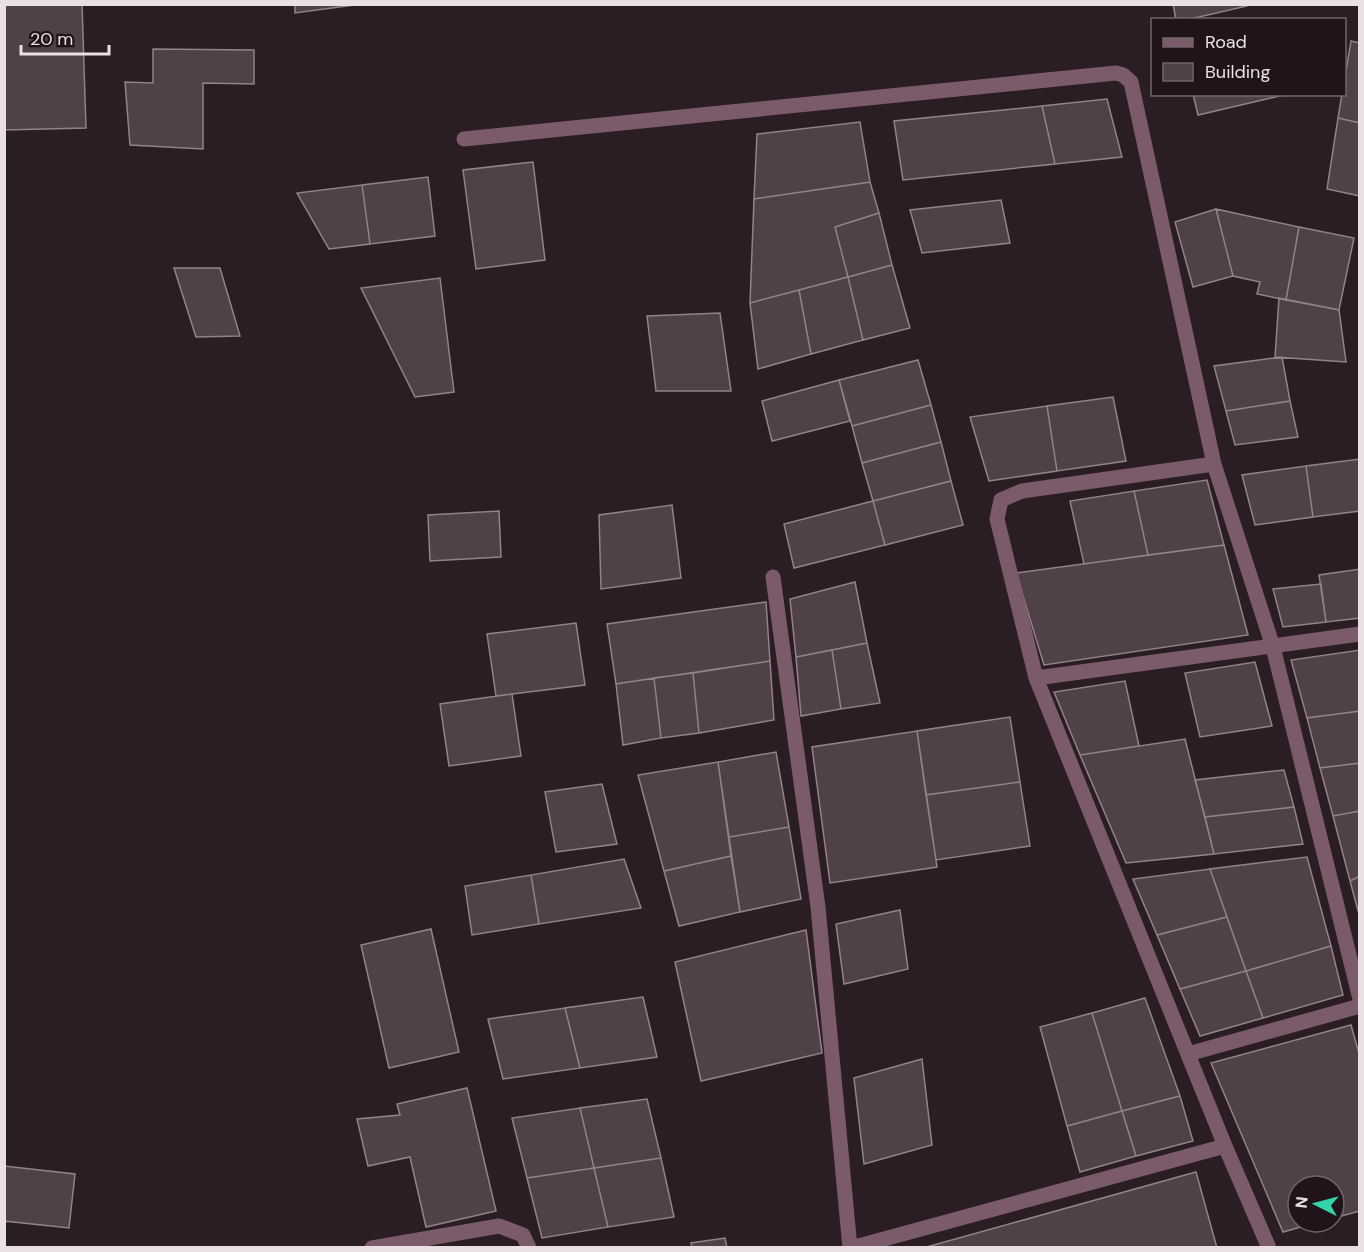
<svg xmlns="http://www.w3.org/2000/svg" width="1364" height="1252" viewBox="0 0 1364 1252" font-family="'DM Sans',sans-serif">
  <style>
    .building { fill: #504047; stroke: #938289; stroke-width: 1.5 }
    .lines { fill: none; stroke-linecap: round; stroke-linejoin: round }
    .minor { stroke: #7b5a69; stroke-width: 15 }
  </style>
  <rect width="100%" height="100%" fill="#2a1d23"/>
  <!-- building -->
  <path class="building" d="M4 4H82L86 128 4 130Z
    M295 4H362L295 13Z
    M1173 4H1247V6L1186 20H1176Z
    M1351 41 1360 43V123L1338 118 1342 94H1344V82Z
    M153 49 254 50V84L203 83V149L130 145 125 82 153 83Z
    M1193 94H1288L1198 115Z
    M1107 99 1122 157 1055 164 1042 106Z
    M1042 106 1055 164 903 180 894 121Z
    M1338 118 1360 123V196L1327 189Z
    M860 122 870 182 754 199 757 134Z
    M533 162 545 260 476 269 463 170Z
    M428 177 435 236 370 244 362 185Z
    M870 182 879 213 835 227 848 277 750 303 754 199Z
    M362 185 370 244 329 249 297 193Z
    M1001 200 1010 243 922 253 910 210Z
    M1216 209 1299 227 1286 300 1257 294 1260 282 1233 276Z
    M1216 209 1233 276 1193 287 1175 222Z
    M879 213 892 265 848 277 835 227Z
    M1299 227 1354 238 1339 310 1286 300Z
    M892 265 910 328 863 340 848 277Z
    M174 268H220L240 336 196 337Z
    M848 277 863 340 811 354 799 290Z
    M440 278 454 392 415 397 361 288Z
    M799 290 811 354 758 369 750 303Z
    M1279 298 1339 310 1346 362 1275 357Z
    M720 313 731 391H656L647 316Z
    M1282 357 1290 401 1226 411 1214 366Z
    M918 360 931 405 852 426 839 380Z
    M839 380 850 421 772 441 762 401Z
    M1113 397 1126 461 1057 471 1047 406Z
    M1290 401 1298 437 1235 445 1226 411Z
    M931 405 941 442 862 463 852 426Z
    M1047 406 1057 471 989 481 970 417Z
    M941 442 951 481 873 501 862 463Z
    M1360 459V511L1313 517 1306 466Z
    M1306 466 1313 517 1255 525 1242 475Z
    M1207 480 1224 545 1148 555 1134 491Z
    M951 481 963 525 885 545 873 501Z
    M1134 491 1148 555 1084 564 1070 501Z
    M873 501 885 545 794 568 784 524Z
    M672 505 681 578 601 589 599 515Z
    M499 511 501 557 430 561 428 515Z
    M1224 545 1248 635 1044 665 1016 573Z
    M1360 569V618L1326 622 1319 575Z
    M855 582 867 643 796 657 790 599Z
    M1321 584 1326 622 1283 627 1273 589Z
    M766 602 770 661 616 684 607 624Z
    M576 623 585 685 496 696 487 634Z
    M867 643 880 703 841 709 832 650Z
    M832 650 841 709 801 716 796 657Z
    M1360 650V711L1307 718 1291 660Z
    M770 661 774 720 699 733 693 673Z
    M1255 662 1272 726 1200 737 1185 673Z
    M693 673 699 733 661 738 654 678Z
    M654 678 661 738 623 745 616 684Z
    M1125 681 1139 746 1080 755 1054 692Z
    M512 694 521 756 449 766 440 704Z
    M1360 711V763L1320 768 1307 718Z
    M1010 717 1020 782 926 795 917 731Z
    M917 731 937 867 830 883 812 747Z
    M1185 739 1214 854 1126 863 1080 755Z
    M776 752 789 827 729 837 718 762Z
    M718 762 731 856 664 871 638 775Z
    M1360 763V811L1333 816 1320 768Z
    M1284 770 1294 807 1205 817 1195 780Z
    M1020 782 1030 846 936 860 926 795Z
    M602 784 617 844 556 852 545 792Z
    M1294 807 1303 844 1214 854 1205 817Z
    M1360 811V876L1350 881 1333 816Z
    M789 827 801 899 740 912 729 837Z
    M731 856 740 912 679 926 664 871Z
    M1307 857 1331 946 1246 971 1210 869Z
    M624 859 641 908 539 924 531 875Z
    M1210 869 1227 917 1157 935 1133 879Z
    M531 875 539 924 472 935 465 886Z
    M1360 876V918L1350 881Z
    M900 910 908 969 844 984 836 924Z
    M1227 917 1246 971 1180 989 1157 935Z
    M431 929 459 1052 389 1068 361 945Z
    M806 930 822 1053 701 1081 675 962Z
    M1331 946 1343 995 1263 1018 1246 971Z
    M1246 971 1263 1018 1200 1036 1180 989Z
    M643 997 657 1057 580 1068 565 1008Z
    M1145 998 1180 1096 1122 1111 1092 1013Z
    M565 1008 580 1068 503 1079 488 1019Z
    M1092 1013 1122 1111 1067 1126 1040 1027Z
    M1351 1025 1360 1057V1211L1334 1218V1186H1298V1222H1318L1283 1232 1211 1063Z
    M922 1059 932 1145 864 1164 854 1078Z
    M467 1088 496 1211 426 1227 410 1157 368 1166 357 1119 400 1115 397 1104Z
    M1180 1096 1193 1141 1136 1156 1122 1111Z
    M647 1099 661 1158 594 1168 580 1108Z
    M580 1108 594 1168 527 1178 512 1118Z
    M1122 1111 1136 1156 1080 1172 1067 1126Z
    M661 1158 674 1217 608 1227 594 1168Z
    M4 1166 75 1174 69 1228 4 1221Z
    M594 1168 608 1227 542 1238 527 1178Z
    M1196 1172 1217 1248H923Z
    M725 1238 727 1248H692L691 1243Z"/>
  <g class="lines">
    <!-- minor -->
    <path class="minor" d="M464 139 1116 73 1123 75 1131 82 1214 464 1273 647 1360 999
      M1214 464 1022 491 1001 500 997 519 1036 678 1225 1146 1269 1248
      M773 577 818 907 850 1248
      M1036 678 1360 634
      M1188 1054 1360 1006
      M372 1248 499 1226 523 1235 529 1248
      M851 1248 1225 1146"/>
  </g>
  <!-- border -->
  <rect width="1364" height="1252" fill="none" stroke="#eae0e4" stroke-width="12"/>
  <!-- legend -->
  <rect x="1151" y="18" width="195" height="78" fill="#201319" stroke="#71656a" stroke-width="1.5"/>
  <rect x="1163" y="38" width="30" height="9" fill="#7b5a69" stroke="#71656a" stroke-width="1.5"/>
  <text x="1205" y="48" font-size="18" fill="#eae0e4">Road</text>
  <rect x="1163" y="63" width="30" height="18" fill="#504047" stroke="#71656a" stroke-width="1.5"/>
  <text x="1205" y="78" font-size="18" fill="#eae0e4">Building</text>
  <!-- north arrow -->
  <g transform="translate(1316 1204) rotate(276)"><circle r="28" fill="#201319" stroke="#71656a" stroke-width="1.5"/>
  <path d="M0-4.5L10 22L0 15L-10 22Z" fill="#32d4a9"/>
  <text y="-9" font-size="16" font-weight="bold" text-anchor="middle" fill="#eae0e4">N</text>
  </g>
  <!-- scale -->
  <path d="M21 45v9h88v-9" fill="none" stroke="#eae0e4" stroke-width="3"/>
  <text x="30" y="45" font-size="18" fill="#eae0e4" stroke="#201319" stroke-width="4.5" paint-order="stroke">20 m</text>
</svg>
